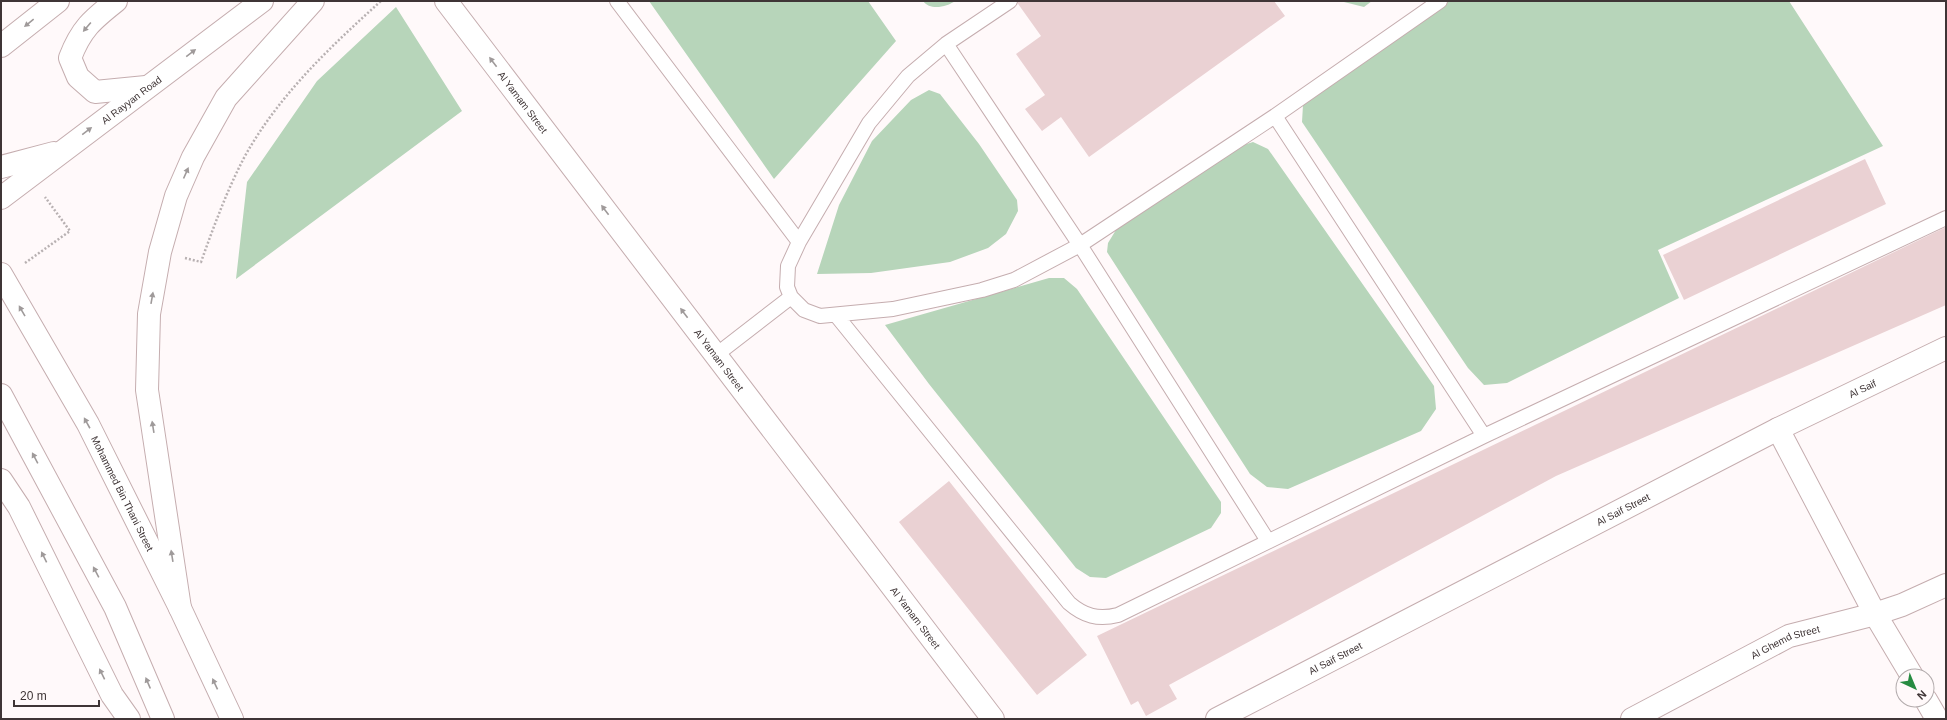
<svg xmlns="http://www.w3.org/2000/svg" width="1947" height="720" viewBox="0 0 1947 720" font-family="Arial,sans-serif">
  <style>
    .green { fill: #b7d5ba }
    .building { fill: #ead1d3 }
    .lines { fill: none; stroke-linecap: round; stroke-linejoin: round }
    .lane-casing { stroke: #c5adaf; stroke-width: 16 }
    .street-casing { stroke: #c5adaf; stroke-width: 24 }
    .primary-casing { stroke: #c5adaf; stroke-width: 24 }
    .highway-casing { stroke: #c5adaf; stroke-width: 24 }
    .path { stroke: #b8b1b2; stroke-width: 2.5; stroke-dasharray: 2 2; stroke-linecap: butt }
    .lane { stroke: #fff; stroke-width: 14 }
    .street { stroke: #fff; stroke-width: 22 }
    .primary { stroke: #fff; stroke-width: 22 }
    .highway { stroke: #fff; stroke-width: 22 }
    .oneway { fill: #9f9a9a }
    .labels { text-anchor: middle; stroke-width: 3; stroke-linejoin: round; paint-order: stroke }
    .street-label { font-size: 10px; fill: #3f3536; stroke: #fff9fa }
  </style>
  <rect width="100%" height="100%" fill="#fff9fa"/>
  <!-- green -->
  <path class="green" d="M649 1H868L896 41 774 179Z
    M923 1H955C947 7 930 11 923 1Z
    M1340 1H1372L1364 7Z
    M1445 1H1789L1883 146 1658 250 1679 298 1507 383 1484 385 1468 368 1302 122 1303 105 1312 93Z
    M396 7 462 111 236 279 247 182 317 81Z
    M929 90 940 94 979 144 1017 200 1018 211 1006 234 988 248 950 262 871 273 817 274 839 205 872 141 911 100Z
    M1253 142 1268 149 1434 386 1436 409 1421 431 1288 489 1267 487 1250 474 1107 252 1108 243 1119 225 1234 148Z
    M1049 278H1064L1077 289 1221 502V513L1211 528 1106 578 1090 577 1076 568 929 384 885 325Z"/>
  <!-- building -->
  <path class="building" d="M1016 1H1274L1285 16 1089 157 1061 117 1042 131 1025 109 1045 95 1016 54 1041 36Z
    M1865 159 1886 204 1684 300 1663 255Z
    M1946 227V305L1556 476 1169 685 1177 699 1146 716 1138 701 1131 705 1097 636Z
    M949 481 1087 655 1037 695 899 522Z"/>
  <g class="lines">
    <!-- lane casing -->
    <g class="lane-casing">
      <path id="lane" d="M617 1 799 242
        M1010 1 946 44 908 76 869 123 799 242 788 266 787 287 791 297 804 310 820 316 893 309 982 290 1014 280 1080 245 1275 116 1440 1
        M946 44 1080 245 1268 541
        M1275 116 1484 436
        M836 315 1069 603C1084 616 1098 620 1118 615L1484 436 1946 218
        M716 355 791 297"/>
    </g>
    <!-- street casing -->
    <g class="street-casing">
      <g id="street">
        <path id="s1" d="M446 1 993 719"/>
        <path d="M1778 429 1875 614 1912 676"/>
        <path d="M1926 700 1937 719"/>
        <path id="s2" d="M1217 719 1778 429 1946 348"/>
        <path id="s3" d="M1632 719 1789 636 1875 614 1902 605 1946 585"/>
      </g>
    </g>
    <!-- primary casing -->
    <g class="primary-casing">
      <g id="primary">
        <path id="s4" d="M1 274 88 424 180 608 232 719"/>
        <path d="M1 480 19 507 112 695 129 719"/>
      </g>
    </g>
    <!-- highway casing -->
    <g class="highway-casing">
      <g id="highway">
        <path d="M116 1C92 20 81 29 70 58L78 77 95 92 146 87"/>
        <path d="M1 46 58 1"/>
        <path d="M1 167 54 153"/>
        <path id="s5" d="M1 198 262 1"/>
        <path d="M1 395 115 607 163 719"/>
        <path d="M180 608 147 390 149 314 160 252 176 196 193 157 226 98 313 1"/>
      </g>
    </g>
    <!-- path -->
    <path class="path" d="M185 258 201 262C214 226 227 190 245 156 279 95 330 47 381 1
      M25 263 70 231 45 197"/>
    <!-- lane -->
    <use href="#lane" class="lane"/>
    <!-- street -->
    <use href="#street" class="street"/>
    <!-- primary -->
    <use href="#primary" class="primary"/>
    <!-- highway -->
    <use href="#highway" class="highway"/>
  </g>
  <!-- one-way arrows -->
  <defs><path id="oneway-solid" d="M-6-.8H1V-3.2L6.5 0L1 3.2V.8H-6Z"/></defs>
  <g class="oneway">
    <use href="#oneway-solid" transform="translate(29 23) rotate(141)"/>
    <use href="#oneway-solid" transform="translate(87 27) rotate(130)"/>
    <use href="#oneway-solid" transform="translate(191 53) rotate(-37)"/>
    <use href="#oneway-solid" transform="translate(493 62) rotate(-127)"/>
    <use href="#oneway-solid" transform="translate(87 131) rotate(-37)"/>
    <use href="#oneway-solid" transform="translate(186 173) rotate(-66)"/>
    <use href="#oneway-solid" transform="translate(605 210) rotate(-127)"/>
    <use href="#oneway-solid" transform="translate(152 298) rotate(-80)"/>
    <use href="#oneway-solid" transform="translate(22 311) rotate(-120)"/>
    <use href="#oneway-solid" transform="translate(684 313) rotate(-127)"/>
    <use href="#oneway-solid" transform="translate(87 423) rotate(-119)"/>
    <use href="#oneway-solid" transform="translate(153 427) rotate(-99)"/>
    <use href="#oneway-solid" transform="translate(35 458) rotate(-118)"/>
    <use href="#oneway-solid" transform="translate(172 556) rotate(-99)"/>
    <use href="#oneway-solid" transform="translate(44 557) rotate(-116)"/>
    <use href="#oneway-solid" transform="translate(96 572) rotate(-118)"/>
    <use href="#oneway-solid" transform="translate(102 674) rotate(-116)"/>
    <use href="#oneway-solid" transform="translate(148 683) rotate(-113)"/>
    <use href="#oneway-solid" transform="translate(215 684) rotate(-115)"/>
  </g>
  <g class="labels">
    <!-- street labels -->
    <g class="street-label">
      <text dy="4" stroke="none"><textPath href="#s5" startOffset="163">Al Rayyan Road</textPath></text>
      <text dy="4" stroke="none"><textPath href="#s1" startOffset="127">Al Yamam Street</textPath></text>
      <text dy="4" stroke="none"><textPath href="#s1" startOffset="451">Al Yamam Street</textPath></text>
      <text dy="4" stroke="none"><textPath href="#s2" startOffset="725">Al Saif</textPath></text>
      <text dy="4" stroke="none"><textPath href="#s4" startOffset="251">Mohammed Bin Thani Street</textPath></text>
      <text dy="4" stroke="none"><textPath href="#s2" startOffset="457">Al Saif Street</textPath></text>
      <text dy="4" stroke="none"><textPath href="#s1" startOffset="775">Al Yamam Street</textPath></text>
      <text dy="4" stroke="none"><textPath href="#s3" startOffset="172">Al Ghemd Street</textPath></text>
      <text dy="4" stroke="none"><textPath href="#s2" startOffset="133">Al Saif Street</textPath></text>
    </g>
  </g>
  <!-- border -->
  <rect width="1947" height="720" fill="none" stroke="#3f3536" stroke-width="4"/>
  <!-- north arrow -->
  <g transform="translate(1915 688) rotate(136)"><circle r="19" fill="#fff9fa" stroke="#b2abac"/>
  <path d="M0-3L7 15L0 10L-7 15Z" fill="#268b41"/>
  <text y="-6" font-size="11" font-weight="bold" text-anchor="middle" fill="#3f3536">N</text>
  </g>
  <!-- scale -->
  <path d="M14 700v6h85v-6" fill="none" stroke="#3f3536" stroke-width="2"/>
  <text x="20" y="700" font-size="12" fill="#3f3536" stroke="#fff9fa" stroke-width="3" paint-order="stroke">20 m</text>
</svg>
